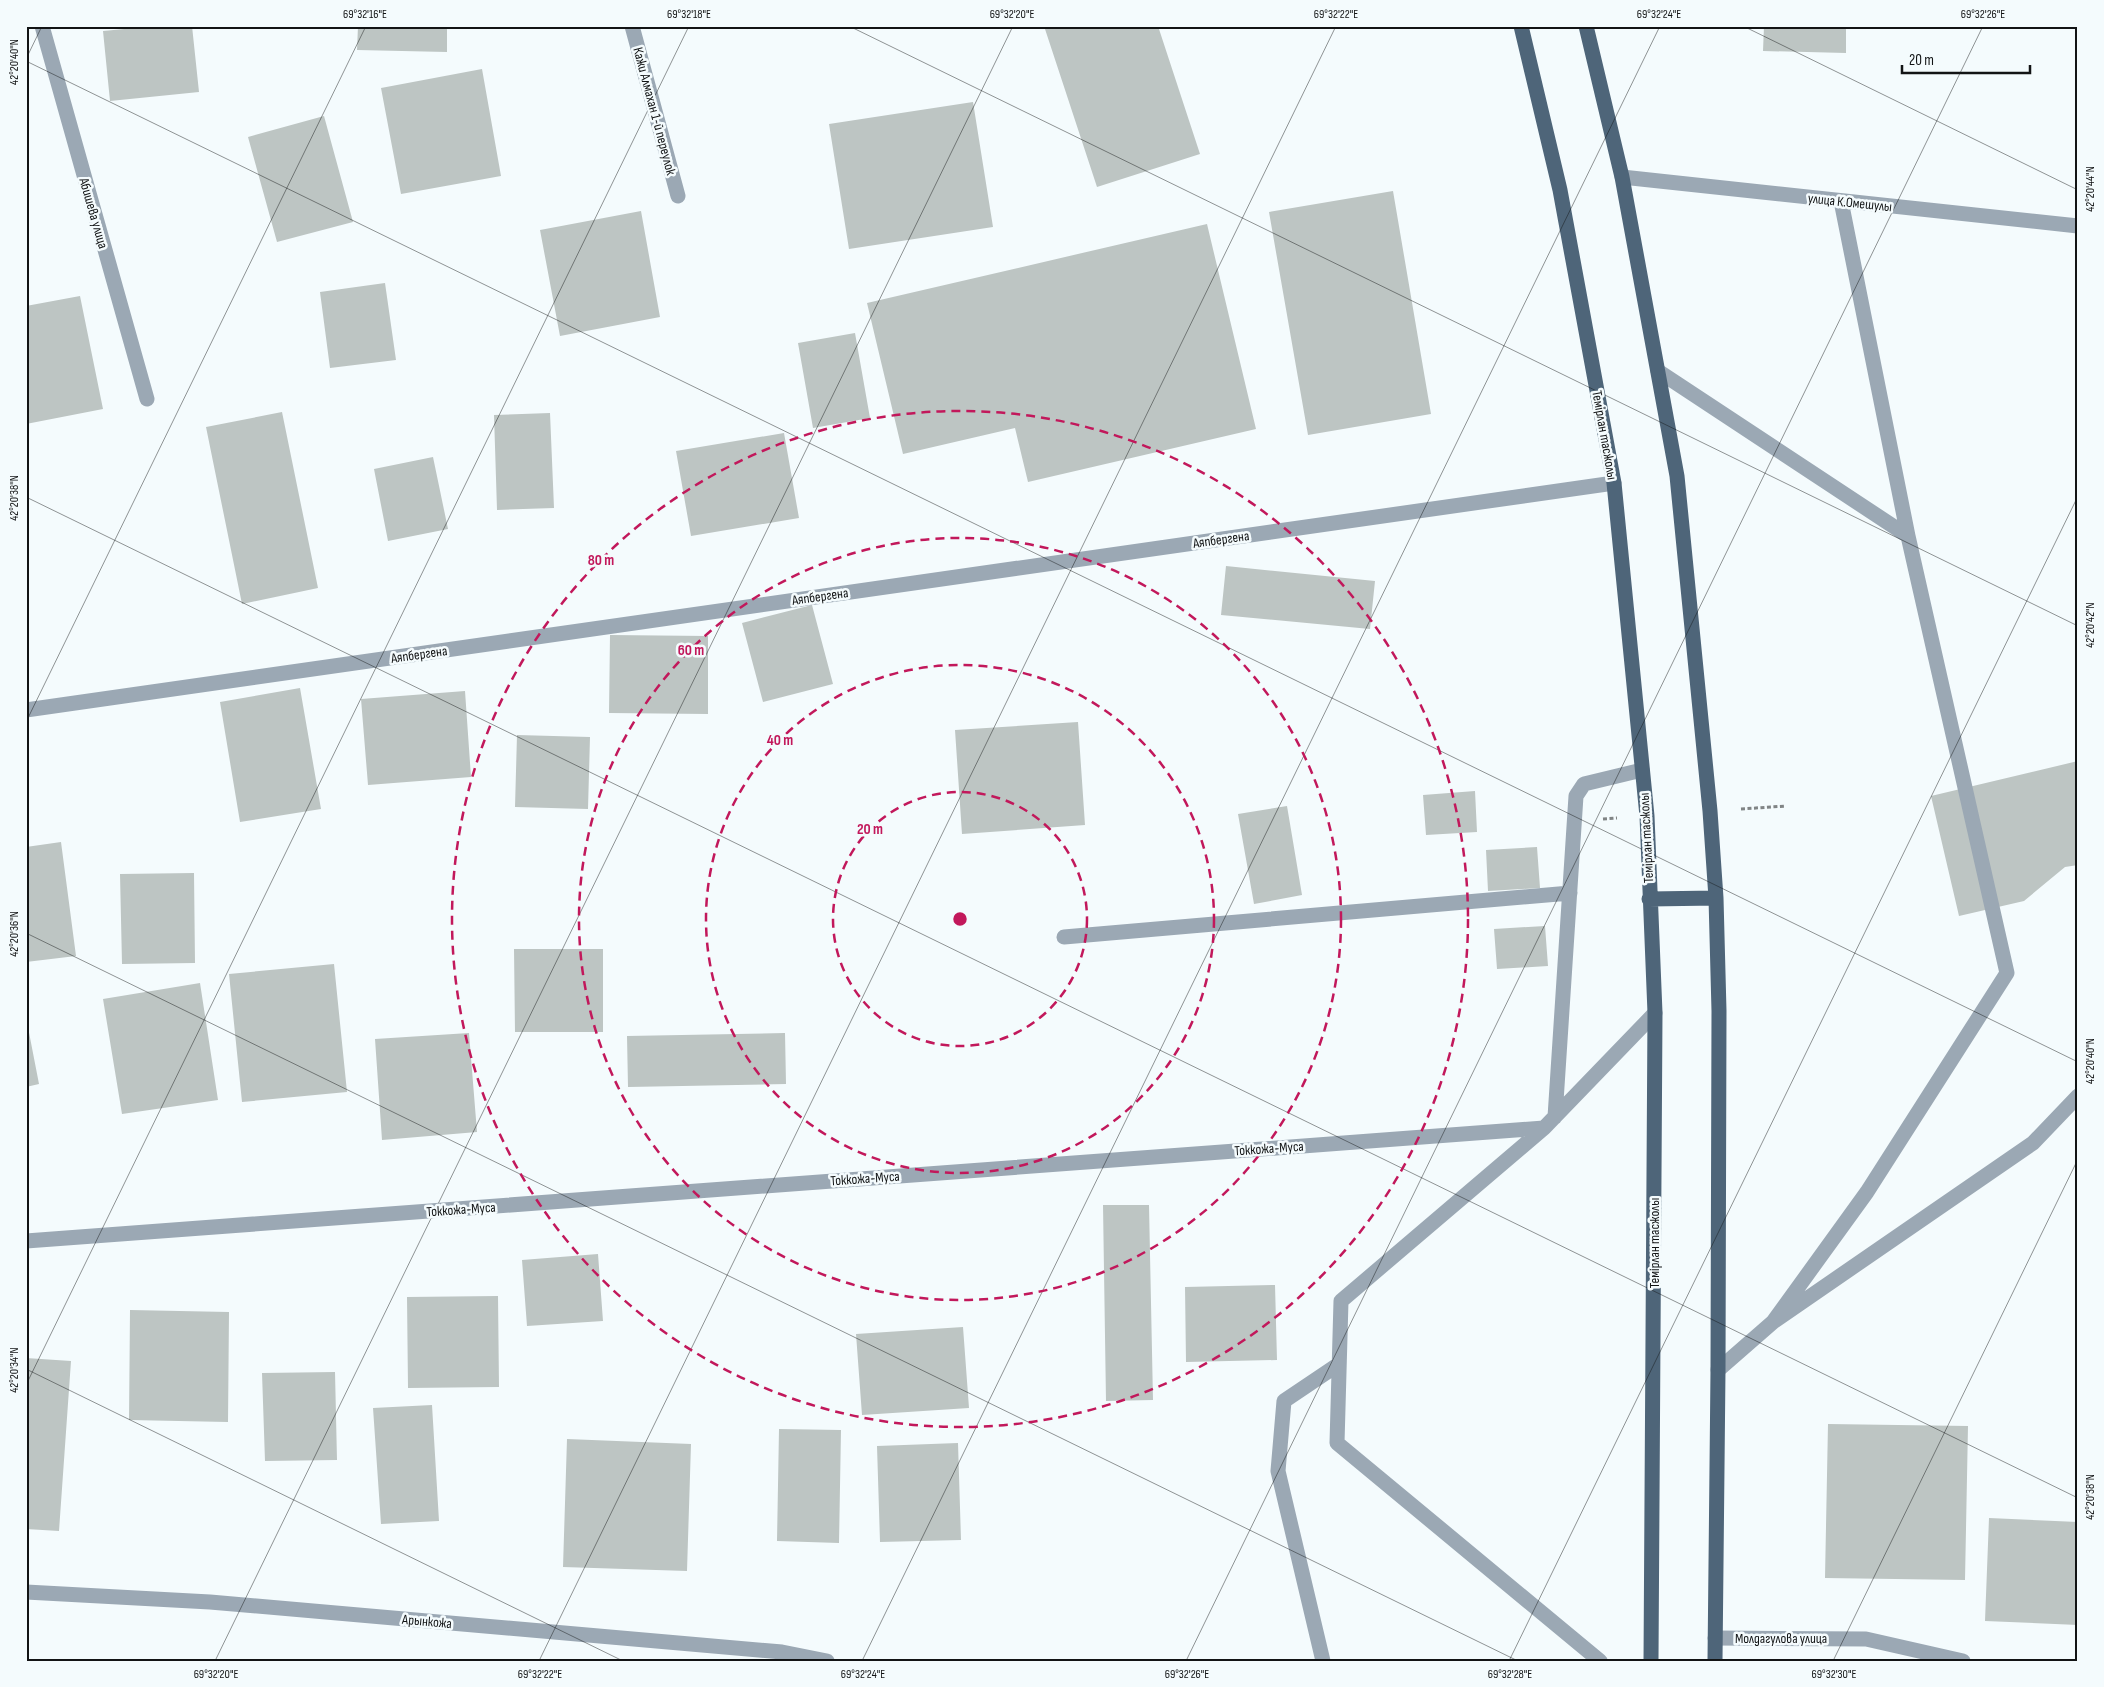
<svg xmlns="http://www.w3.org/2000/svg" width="2104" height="1687" viewBox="0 0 2104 1687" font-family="'Sofia Sans Condensed',sans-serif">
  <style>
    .building { fill: #bdc5c3 }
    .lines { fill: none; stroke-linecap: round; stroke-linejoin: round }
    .path { stroke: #808485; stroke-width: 3; stroke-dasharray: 4 2.5; stroke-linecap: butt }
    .minor { stroke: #9ba8b4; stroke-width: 15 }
    .major { stroke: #4e6579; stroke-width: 15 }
    .ticks { fill: none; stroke: #121415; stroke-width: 1; stroke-opacity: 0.45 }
    .ring { fill: none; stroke: #c2185b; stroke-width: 2.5; stroke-dasharray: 9 6 }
    .labels { text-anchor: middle; stroke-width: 5; stroke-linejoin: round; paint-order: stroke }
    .street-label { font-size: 14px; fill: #121415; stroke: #f4fbfd }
    .centre { fill: #c2185b; stroke: #f4fbfd; stroke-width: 2.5 }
    .ring-label { font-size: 15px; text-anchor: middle; font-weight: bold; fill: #c2185b; stroke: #f4fbfd; stroke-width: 5; stroke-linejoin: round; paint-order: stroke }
    .neatline { fill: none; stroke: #121415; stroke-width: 2 }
    .ticks-label { font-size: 12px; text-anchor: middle; fill: #121415 }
  </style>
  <rect width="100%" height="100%" fill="#f4fbfd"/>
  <!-- building -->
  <path class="building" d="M156 26H192L199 92 110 101 103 31Z
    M358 26H447V52L357 50Z
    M1044 26H1158L1200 154 1097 187Z
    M1764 26H1846V53L1763 51Z
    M482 69 501 176 401 194 381 88Z
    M973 102 993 227 849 249 829 124Z
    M324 116 353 222 277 242 248 137Z
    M1393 191 1431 414 1308 435 1269 212Z
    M641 211 660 317 560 336 540 230Z
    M1207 224 1256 429 1028 482 1015 428 903 454 867 303Z
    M385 283 396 360 330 368 320 292Z
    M80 296 103 409 26 424V306Z
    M855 333 870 418 813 428 798 343Z
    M282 412 318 588 242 604 206 427Z
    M550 413 554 508 497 510 494 415Z
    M784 433 799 518 691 536 676 451Z
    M433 457 448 529 388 541 374 469Z
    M1226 566 1375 581 1370 629 1221 615Z
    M812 605 833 684 763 702 742 623Z
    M610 635 708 636V714L609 713Z
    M300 688 321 809 240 822 220 702Z
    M465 691 471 777 368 785 361 699Z
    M1078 722 1085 825 962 834 955 730Z
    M517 735 590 737 588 809 515 807Z
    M2078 761V865L2065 867 2024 901 1959 916 1931 796Z
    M1475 791 1477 832 1426 835 1423 795Z
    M1287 806 1302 895 1254 904 1238 814Z
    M61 842 76 956 26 962V847Z
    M1537 847 1540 888 1488 891 1486 850Z
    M194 873 195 963 122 964 120 874Z
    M1545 926 1548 966 1497 969 1494 929Z
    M514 949H603V1032H515Z
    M334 964 347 1092 242 1102 229 974Z
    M200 983 218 1100 122 1114 103 999Z
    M26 1017 39 1084 26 1087Z
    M469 1033 477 1132 382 1140 375 1039Z
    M785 1033 786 1084 628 1087 627 1036Z
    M1103 1205H1149L1153 1400 1106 1401Z
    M598 1254 603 1321 527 1326 522 1260Z
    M1275 1285 1277 1360 1186 1362 1185 1287Z
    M498 1296 499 1387 408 1388 407 1297Z
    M130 1310 229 1312 228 1422 129 1420Z
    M963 1327 969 1408 862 1415 856 1334Z
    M26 1358 71 1361 59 1531 26 1529Z
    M335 1372 337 1460 265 1461 262 1373Z
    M432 1405 439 1521 381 1524 373 1408Z
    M1828 1424 1968 1426 1965 1580 1825 1578Z
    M779 1429 841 1430 839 1543 777 1541Z
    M567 1439 691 1444 687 1571 563 1567Z
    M958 1443 961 1540 880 1542 877 1446Z
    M1989 1518 2078 1522V1625L1985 1621Z"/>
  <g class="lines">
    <!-- path -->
    <path class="path" d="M1741 809 1786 806
      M1603 819 1617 818"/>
    <!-- minor -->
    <path class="minor" d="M42 26 147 399
      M632 26 678 196
      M1622 177 2078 226
      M1841 201 1908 536
      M1658 371 1908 536 2007 973 1867 1192 1773 1322
      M26 710 1614 483
      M1064 937 1570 893
      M1555 1117 1576 796 1584 784 1642 770
      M1544 1128 1341 1301 1337 1443 1600 1661
      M26 1241 1544 1128 1655 1013
      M1718 1370 1773 1322 2033 1143 2078 1096
      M26 1592 210 1602 782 1652 827 1661
      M1715 1638 1866 1639 1963 1661
      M1323 1661 1278 1471 1284 1401 1339 1364"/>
    <!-- major -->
    <path class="major" d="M1521 26 1560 190 1614 483 1647 816 1655 1013 1651 1661
      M1586 26 1622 177 1677 476 1710 811 1716 898 1719 1011 1718 1370 1715 1661
      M1649 899 1716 898"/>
  </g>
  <!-- ticks -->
  <path class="ticks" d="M849 26 2078 626M1743 26 2078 190M26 59 42 26M26 61 2078 1062M26 497 2078 1498M26 722 366 26M26 933 1518 1661M26 1369 623 1661M26 1385 689 26M215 1661 1013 26M539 1661 1336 26M862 1661 1660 26M1186 1661 1983 26M1509 1661 2078 496M1833 1661 2078 1159"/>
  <!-- distance rings -->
  <g class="ring">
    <circle cx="960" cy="919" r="127"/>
    <circle cx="960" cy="919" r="254"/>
    <circle cx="960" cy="919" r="381"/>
    <circle cx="960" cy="919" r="508"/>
  </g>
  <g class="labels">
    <!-- street labels -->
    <g class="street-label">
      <text transform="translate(655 111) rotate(75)" y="5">Кажи Алмахан 1-й переулок</text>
      <text transform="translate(1850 202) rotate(6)" y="5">улица К.Омешулы</text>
      <text transform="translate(94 213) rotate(74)" y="5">Абишева улица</text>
      <text transform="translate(1605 435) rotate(80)" y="5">Темірлан тасжолы</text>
      <text transform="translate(1221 539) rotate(-8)" y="5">Аяпбергена</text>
      <text transform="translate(820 596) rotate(-8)" y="5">Аяпбергена</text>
      <text transform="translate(419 654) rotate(-8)" y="5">Аяпбергена</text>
      <text transform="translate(1646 838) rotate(-93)" y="5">Темірлан тасжолы</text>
      <text transform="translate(1269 1148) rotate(-4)" y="5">Токкожа-Муса</text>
      <text transform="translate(865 1178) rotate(-4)" y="5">Токкожа-Муса</text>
      <text transform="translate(461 1209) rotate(-4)" y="5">Токкожа-Муса</text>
      <text transform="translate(1654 1243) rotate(-90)" y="5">Темірлан тасжолы</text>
      <text transform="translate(427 1621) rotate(5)" y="5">Арынкожа</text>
      <text x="1781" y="1643">Молдагулова улица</text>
    </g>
  </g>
  <circle cx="960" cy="919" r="8" class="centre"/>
  <g class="ring-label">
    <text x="601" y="565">80 m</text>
    <text x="691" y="655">60 m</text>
    <text x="780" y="745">40 m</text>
    <text x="870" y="834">20 m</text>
  </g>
  <!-- border -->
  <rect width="2104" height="1687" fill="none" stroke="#f4fbfd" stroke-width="55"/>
  <!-- scale -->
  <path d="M1902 65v8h128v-8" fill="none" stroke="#121415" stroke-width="2.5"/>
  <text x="1909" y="65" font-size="15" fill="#121415" stroke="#f4fbfd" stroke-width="4" paint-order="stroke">20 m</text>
  <rect x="28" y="28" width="2048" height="1632" class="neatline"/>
  <g class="ticks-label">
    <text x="365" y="18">69°32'16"E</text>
    <text x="689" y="18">69°32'18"E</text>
    <text x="1012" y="18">69°32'20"E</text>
    <text x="1336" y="18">69°32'22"E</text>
    <text x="1659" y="18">69°32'24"E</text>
    <text x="1983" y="18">69°32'26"E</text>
    <text transform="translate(14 62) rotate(-90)" y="4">42°20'40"N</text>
    <text transform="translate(2090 189) rotate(-90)" y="4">42°20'44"N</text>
    <text transform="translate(14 498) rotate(-90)" y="4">42°20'38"N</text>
    <text transform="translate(2090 625) rotate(-90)" y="4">42°20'42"N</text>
    <text transform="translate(14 934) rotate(-90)" y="4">42°20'36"N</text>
    <text transform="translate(2090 1061) rotate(-90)" y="4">42°20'40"N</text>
    <text transform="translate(14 1370) rotate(-90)" y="4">42°20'34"N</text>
    <text transform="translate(2090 1497) rotate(-90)" y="4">42°20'38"N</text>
    <text x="216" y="1678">69°32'20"E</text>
    <text x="540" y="1678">69°32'22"E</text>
    <text x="863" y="1678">69°32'24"E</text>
    <text x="1187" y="1678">69°32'26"E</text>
    <text x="1510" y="1678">69°32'28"E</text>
    <text x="1834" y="1678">69°32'30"E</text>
  </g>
</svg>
